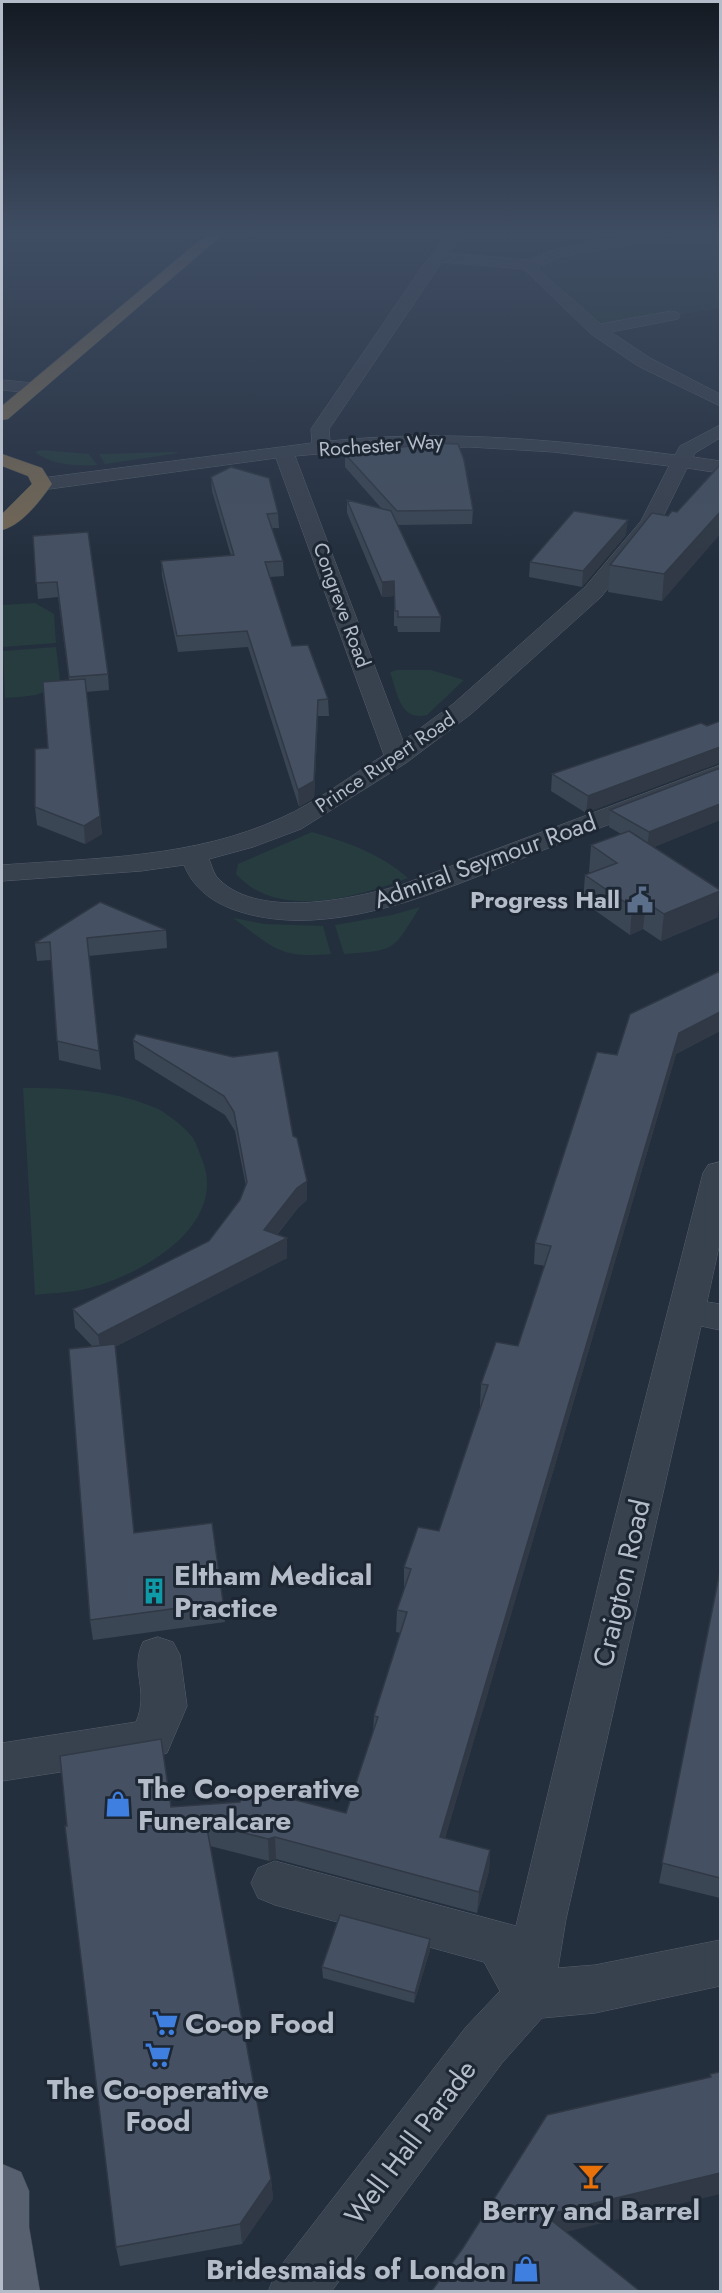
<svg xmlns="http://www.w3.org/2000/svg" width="722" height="2293" viewBox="0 0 722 2293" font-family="Jost,sans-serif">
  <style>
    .green { fill: #263c3f }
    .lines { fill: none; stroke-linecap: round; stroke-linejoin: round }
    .minor-casing { stroke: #565f6c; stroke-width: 1 }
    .major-casing { stroke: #414a57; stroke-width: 1 }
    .highway-casing { stroke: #434c59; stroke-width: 1 }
    .minor { fill: #38414e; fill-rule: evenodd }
    .major { fill: #56606e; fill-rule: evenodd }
    .highway { fill: #746855; fill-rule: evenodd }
    .wall { fill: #3b4654 }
    .shaded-wall { fill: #303945 }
    .building { fill: #455162; stroke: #303945; stroke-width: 1.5 }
    .labels { text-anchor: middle; stroke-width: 6; stroke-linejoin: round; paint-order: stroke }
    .far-street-label { font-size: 20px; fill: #b4bcc9; stroke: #1d2633 }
    .street-label { font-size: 24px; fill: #b4bcc9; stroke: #1d2633 }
    .poi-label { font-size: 24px; font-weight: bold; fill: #b4bcc9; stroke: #1d2633; text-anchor: end }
    .near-poi-label { font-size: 28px; font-weight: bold; fill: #b4bcc9; stroke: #1d2633; text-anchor: start }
    .near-street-label { font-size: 28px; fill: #b4bcc9; stroke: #1d2633 }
  </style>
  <rect width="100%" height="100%" fill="#242f3e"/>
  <!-- green -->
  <path class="green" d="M672 236H720V308L613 325 602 323 541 271 544 264 566 256Z
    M41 450 89 454 97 465C75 466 52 465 35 452Z
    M179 453 105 464 99 454 174 452Z
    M35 603 54 614 56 643 3 647 2 605Z
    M56 647 60 679C46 698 26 696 5 698L3 651Z
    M397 670H431L464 680 427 715C400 722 397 692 390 672Z
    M312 832C347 842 381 854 408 878 357 897 278 921 236 874L238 864Z
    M420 907C392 951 398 950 344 954L335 925 392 915Z
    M233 918 265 924 323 926 331 954C279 959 273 947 233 918Z
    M23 1088C67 1088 117 1090 158 1109 168 1114 187 1129 193 1138 197 1144 199 1153 202 1159 230 1228 135 1279 81 1290 66 1293 50 1293 35 1295Z"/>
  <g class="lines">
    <!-- minor casing -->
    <g class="minor-casing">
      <path id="minor" d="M447 236H462L449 253 528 260 550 251 590 242 624 236H663L656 240 560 257 539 267V270L601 324 672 311 678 313 680 316 678 319 611 332 650 358 720 394V406L638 366 591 334 524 269 442 262 329 429 330 441C446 429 560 440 675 455L680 446 720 425V438L695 453 693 457 720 461V473L687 468 660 523 601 597 471 714 406 763 301 829 253 847 209 859C211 864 213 871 216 876 254 921 353 899 401 885L720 765V782C664 803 607 825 551 847 458 883 332 946 232 909 209 900 193 887 184 865L141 871 2 881V865C96 858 194 858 281 818 317 802 350 776 384 755L276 458 42 490 32 484 42 478 312 443 311 429 422 267ZM470 447 554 452 669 466 641 521 585 587 453 704 403 741 295 456 385 448Z
        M2 380 32 383 41 388 32 393 2 390Z
        M720 1162V1242L707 1302 720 1304V1330L701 1326 566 1919 558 1968 595 1965 720 1940V1986L595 2013 542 2018 502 2063 331 2292H268L276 2272 466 2027 500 1991 484 1962 275 1905 258 1898 251 1883 258 1868 275 1861 516 1926 606 1553 703 1173 708 1165Z
        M158 1637 173 1642 180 1655 187 1706 167 1753 151 1758 2 1781V1743L136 1722C150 1690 129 1670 143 1642Z"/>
    </g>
    <!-- major casing -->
    <g class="major-casing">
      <path id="major" d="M2 2164 21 2172 29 2191V2227L40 2292H2Z"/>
    </g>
    <!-- highway casing -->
    <g class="highway-casing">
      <path id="highway" d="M205 236H221L8 419 2 420V406Z
        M2 454 42 468 52 484C40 501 22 525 2 530V514L32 484 28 476 2 466Z"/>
    </g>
    <!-- minor -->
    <use href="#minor" class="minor"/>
    <!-- major -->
    <use href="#major" class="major"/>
    <!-- highway -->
    <use href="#highway" class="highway"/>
  </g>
  <!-- wall -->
  <path class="wall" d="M345 454 473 510 472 524 397 525 441 617 440 632H398L397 626H394V596L382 597 347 513V500L382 509 345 467Z
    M720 465V534L662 601 608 592 610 565 668 516 677 512Z
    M211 477 278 513 279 528H272L283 561 284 576 270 577 292 646 328 699 329 716H318L314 798 299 807 248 647 178 652 162 576 161 561 231 556 212 491Z
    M626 535 582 587 529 577 530 562Z
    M33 536 108 674 109 690 86 692 102 834 85 844 37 825 35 807 48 748 69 680 58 597 38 599Z
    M701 723 586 813 551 791 552 774Z
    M720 768V820L654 847 718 917 661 941 643 929 630 935 583 902 585 875 591 873 589 872 591 845 621 834 609 827 610 810Z
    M166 930 167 948 89 956 101 1070 59 1060 51 960 37 961 35 943Z
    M720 971V1031L676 1054 445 1838 490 1850 489 1871 477 1913 276 1859 269 1861 210 1846 271 2179 273 2199 242 2244 120 2266 116 2247 171 1807 346 1813 373 1732 374 1716 401 1633 396 1632 397 1610 404 1589V1567L439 1531 481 1406H480L481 1384 518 1346 545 1266 534 1264 535 1243 617 1055Z
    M133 1040 293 1136 307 1181V1200L298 1208 277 1235 287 1238V1258L115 1347 134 1533 223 1602 225 1622 93 1640 90 1620 93 1347 75 1328 73 1309 209 1241 240 1200 246 1186 235 1131 225 1115 135 1059Z
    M720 1571V1898L659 1883Z
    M430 1939V1950L414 2003 323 1978 322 1967Z"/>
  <!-- shaded-wall -->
  <path class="shaded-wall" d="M720 512V534L662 601 664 574Z
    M628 520 626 535 582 587 583 571Z
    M394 581V596L382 597V582Z
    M318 700V716L314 798 299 807 298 790Z
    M720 747V763L586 813 588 796Z
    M720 804V820L647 850 649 832Z
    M100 816 102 834 85 844 84 826Z
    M720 891 718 917 661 941 664 914Z
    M646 902 643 929 630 935 632 907Z
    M720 1012V1031L676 1054 439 1859 440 1837 679 1033Z
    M307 1181V1200L298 1208 265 1249 287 1238V1258L101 1354 98 1335 264 1230 297 1188Z
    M275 1837 276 1859 269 1861 268 1839Z
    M490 1850 489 1871 477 1913 479 1892Z
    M430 1939V1950L414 2003 415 1993Z
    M720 2173V2194L542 2238 545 2215Z
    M271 2179 273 2199 242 2244 240 2224Z"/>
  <!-- building -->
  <path class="building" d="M434 443 458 444 464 460 473 510 397 511 345 454Z
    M720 465V512L664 574 610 565 652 513 668 516 672 511 677 512Z
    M231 467 269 478 278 513 267 514 283 561 265 562 292 646 308 645 328 699 318 700 314 781 298 790 247 631 177 636 161 561 234 555 211 477Z
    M347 500 391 511 441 617H398V611H395L394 581 382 582Z
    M574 511 628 520 583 571 530 562Z
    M88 532 108 674 69 677 57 582 36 583 33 536Z
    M85 679 100 816 84 826 35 807V749L48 748 43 682Z
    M720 721V747L588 796 552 774 701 723 707 726Z
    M720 768V804L649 832 610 810Z
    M629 831 720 890V891L664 914 646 902 632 907 585 875 617 863 591 845Z
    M100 902 166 930 87 938 99 1051 57 1041 50 942 35 943Z
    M720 971V1012L679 1033 440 1837 490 1850 479 1892 275 1837 268 1839 206 1823 271 2179 240 2224 116 2247 65 1826H67L60 1756 161 1739 171 1807 240 1802 245 1787 346 1813 378 1717 374 1716 407 1612 397 1610 411 1569 404 1567 418 1527 439 1531 488 1385 481 1384 496 1342 518 1346 551 1246 535 1243 597 1052 617 1055 630 1014Z
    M136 1034 233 1057 278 1051 293 1136 297 1138 307 1181 297 1188 264 1230 287 1238 98 1335 73 1309 209 1241 240 1200 247 1182 234 1112 224 1096 133 1040Z
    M115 1344 134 1533 212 1523 223 1602 90 1620 69 1349Z
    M720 1571V1878L662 1863Z
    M340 1915 430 1939 415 1993 322 1967Z
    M720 2072V2173L545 2215 641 2292H431L463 2248 547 2115 711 2077 710 2074Z"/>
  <!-- sky -->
  <linearGradient id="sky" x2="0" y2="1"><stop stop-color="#141a22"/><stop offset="0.42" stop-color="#3f4d63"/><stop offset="1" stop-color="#3f4d63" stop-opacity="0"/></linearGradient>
  <rect width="722" height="557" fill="url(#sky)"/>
  <!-- icons -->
  <defs>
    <g id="civic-bare" transform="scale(2.07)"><path d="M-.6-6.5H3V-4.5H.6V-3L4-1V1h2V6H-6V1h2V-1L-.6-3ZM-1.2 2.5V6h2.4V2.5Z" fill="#5c6f8a" stroke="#1d2633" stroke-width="2.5" paint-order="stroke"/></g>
    <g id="building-bare" transform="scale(2.07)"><path d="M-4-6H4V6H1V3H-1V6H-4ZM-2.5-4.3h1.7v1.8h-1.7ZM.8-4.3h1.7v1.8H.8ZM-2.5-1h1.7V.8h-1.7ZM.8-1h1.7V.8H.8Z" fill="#0f9aa8" stroke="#1d2633" stroke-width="2.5" paint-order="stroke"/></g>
    <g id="shop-bare" transform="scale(2.07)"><path d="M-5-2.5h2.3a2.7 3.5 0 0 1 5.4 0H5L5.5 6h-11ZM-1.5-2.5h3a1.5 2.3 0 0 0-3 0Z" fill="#3f7fe0" stroke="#1d2633" stroke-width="2.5" paint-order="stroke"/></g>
    <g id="supermarket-bare" transform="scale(2.07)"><path d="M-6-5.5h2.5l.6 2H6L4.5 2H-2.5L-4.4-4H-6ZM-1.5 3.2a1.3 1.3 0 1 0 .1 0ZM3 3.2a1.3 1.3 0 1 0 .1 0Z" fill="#3f7fe0" stroke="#1d2633" stroke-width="2.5" paint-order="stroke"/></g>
    <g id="bar-bare" transform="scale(2.07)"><path d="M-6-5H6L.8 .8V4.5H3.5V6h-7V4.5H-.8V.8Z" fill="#e8710a" stroke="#1d2633" stroke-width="2.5" paint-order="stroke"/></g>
  </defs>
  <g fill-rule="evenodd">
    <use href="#civic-bare" x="640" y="900"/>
    <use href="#building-bare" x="154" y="1591"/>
    <use href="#shop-bare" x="118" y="1804"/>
    <use href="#supermarket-bare" x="165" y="2023"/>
    <use href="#supermarket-bare" x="158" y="2055"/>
    <use href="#bar-bare" x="591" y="2176"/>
    <use href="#shop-bare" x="526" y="2269"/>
  </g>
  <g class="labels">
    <!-- far-street labels -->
    <g class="far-street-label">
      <text transform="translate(381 445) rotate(-4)" y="7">Rochester Way</text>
      <text transform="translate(342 605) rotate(70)" y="7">Congreve Road</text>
      <text transform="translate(385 762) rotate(-34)" y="7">Prince Rupert Road</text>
    </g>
    <!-- street labels -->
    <g class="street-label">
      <text transform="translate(485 861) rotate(-20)" y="8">Admiral Seymour Road</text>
    </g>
    <!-- poi labels -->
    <g class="poi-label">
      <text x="620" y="908">Progress Hall</text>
    </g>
    <!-- near-poi labels -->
    <g class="near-poi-label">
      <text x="174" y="1585">Eltham Medical<tspan x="174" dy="32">Practice</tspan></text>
      <text x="138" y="1798">The Co-operative<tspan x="138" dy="32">Funeralcare</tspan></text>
      <text x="185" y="2033">Co-op Food</text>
      <text x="158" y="2099" text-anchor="middle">The Co-operative<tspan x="158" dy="32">Food</tspan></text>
      <text x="591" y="2220" text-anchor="middle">Berry and Barrel</text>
      <text x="506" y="2279" text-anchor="end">Bridesmaids of London</text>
    </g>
    <!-- near-street labels -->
    <g class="near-street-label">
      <text transform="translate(621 1583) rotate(-77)" y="10">Craigton Road</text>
      <text transform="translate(410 2142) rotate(-53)" y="10">Well Hall Parade</text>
    </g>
  </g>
  <!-- border -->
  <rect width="722" height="2293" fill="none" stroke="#b4bcc9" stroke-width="6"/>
</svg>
